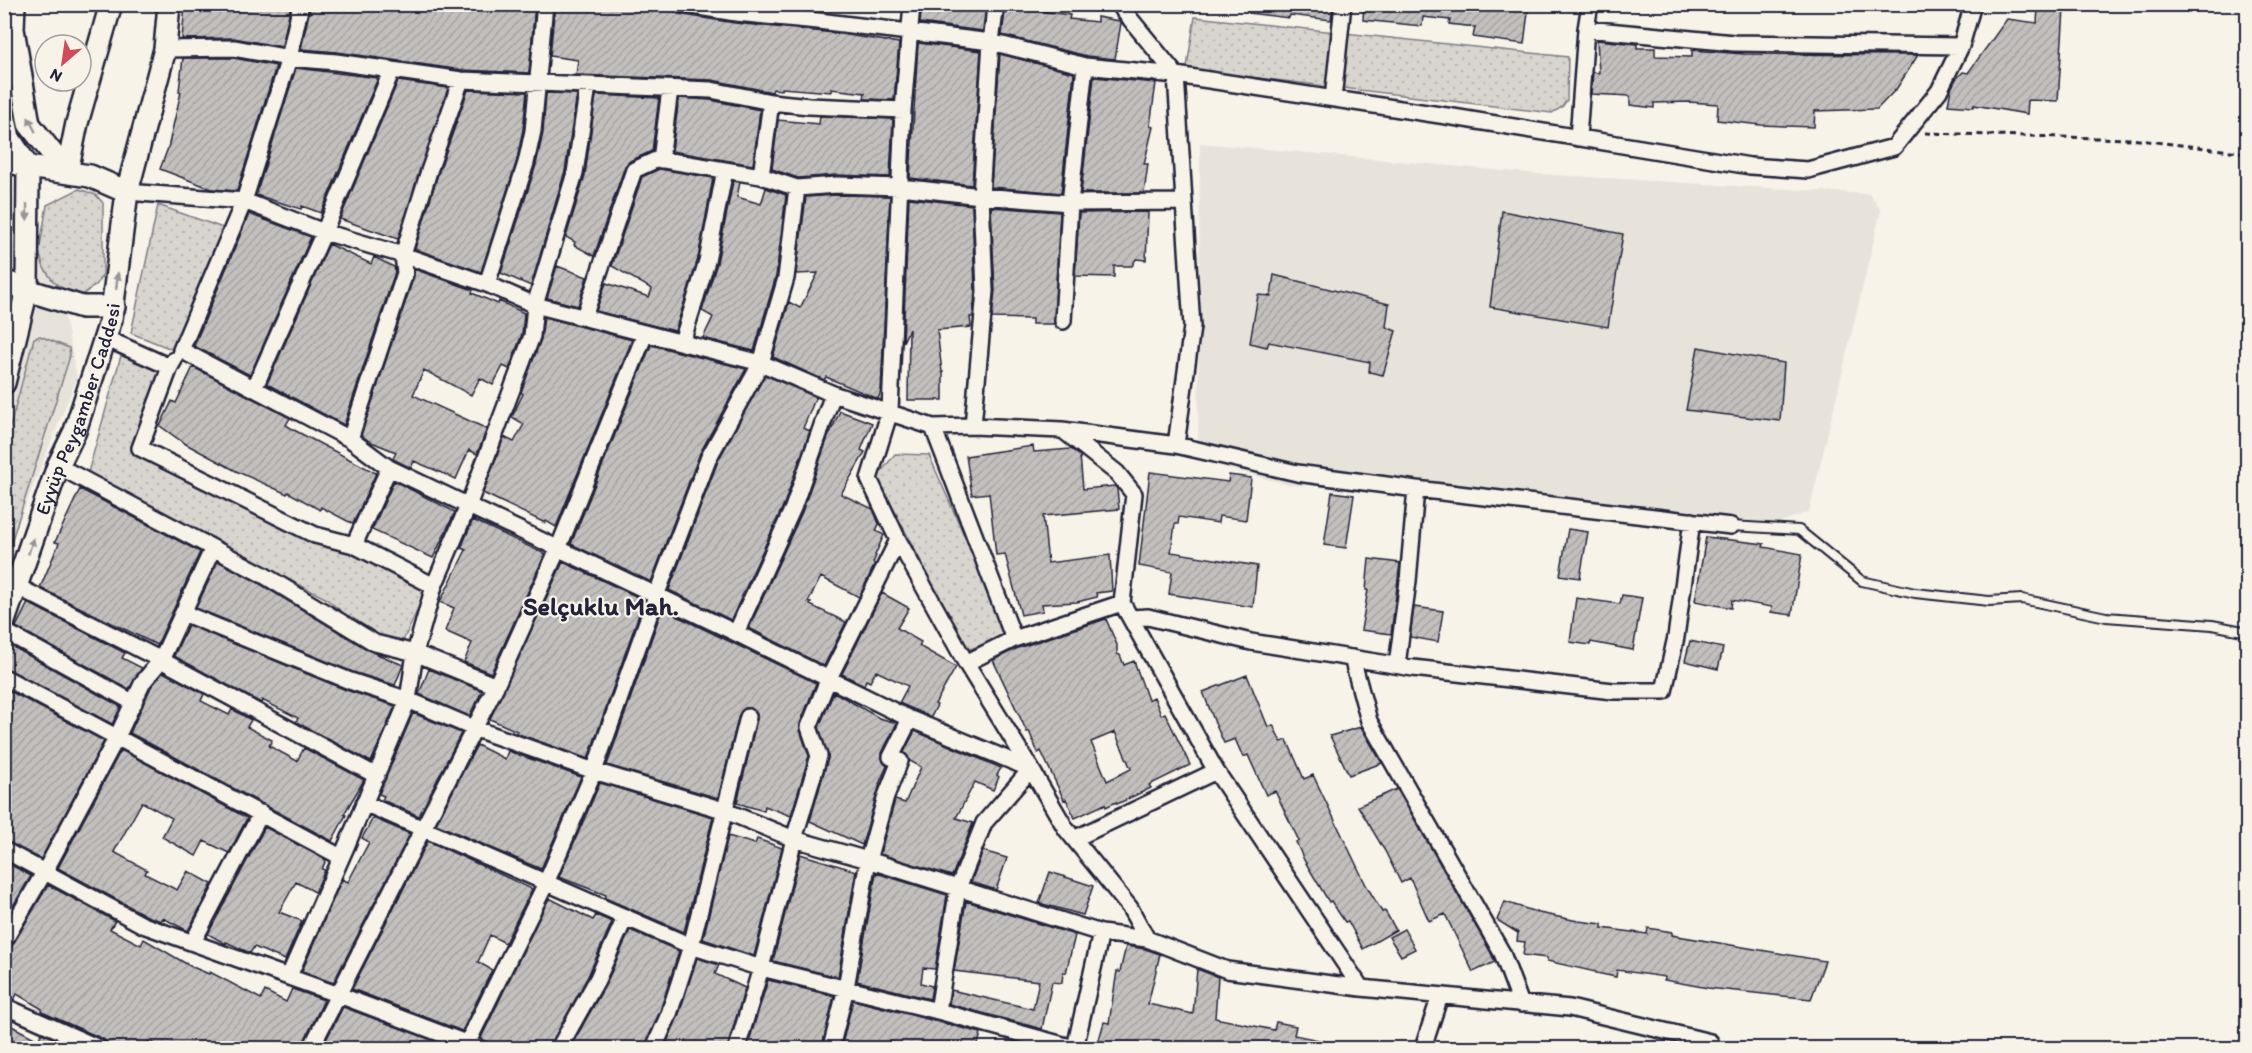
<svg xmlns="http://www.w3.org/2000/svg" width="2252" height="1053" viewBox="0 0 2252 1053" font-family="Itim,sans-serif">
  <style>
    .built { fill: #e7e3db }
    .grass { fill: url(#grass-dots); stroke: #7d7c85; stroke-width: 1.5 }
    .building { fill: url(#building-hatch); stroke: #22223b; stroke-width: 1.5; fill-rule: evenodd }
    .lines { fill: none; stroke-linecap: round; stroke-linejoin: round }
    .lane-casing { stroke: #22223b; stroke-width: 12 }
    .street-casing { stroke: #22223b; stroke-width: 20 }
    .secondary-casing { stroke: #22223b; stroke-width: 26 }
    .path { stroke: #22223b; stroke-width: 3; stroke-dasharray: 6 4.5; stroke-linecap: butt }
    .lane { stroke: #f7f3e8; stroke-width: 8 }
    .street { stroke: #f7f3e8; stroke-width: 15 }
    .secondary { stroke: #f7f3e8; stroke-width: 21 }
    .oneway { fill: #97959a }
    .labels { text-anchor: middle; stroke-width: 4.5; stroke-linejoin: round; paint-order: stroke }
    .street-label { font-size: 20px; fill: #22223b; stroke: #f7f3e8 }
    .district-label { font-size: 26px; font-weight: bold; fill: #22223b; stroke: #f7f3e8 }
  </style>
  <defs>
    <pattern id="grass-dots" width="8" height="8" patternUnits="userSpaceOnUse" patternTransform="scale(1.5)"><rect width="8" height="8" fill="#d8d5cf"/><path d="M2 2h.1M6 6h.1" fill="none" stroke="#b9b7b3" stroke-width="1.8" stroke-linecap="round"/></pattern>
    <pattern id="building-hatch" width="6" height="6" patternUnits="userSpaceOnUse" patternTransform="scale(1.5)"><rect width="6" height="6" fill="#c2bfbd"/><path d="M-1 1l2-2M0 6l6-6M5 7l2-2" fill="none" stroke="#a6a4a3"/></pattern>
  </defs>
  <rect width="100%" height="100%" fill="#f7f3e8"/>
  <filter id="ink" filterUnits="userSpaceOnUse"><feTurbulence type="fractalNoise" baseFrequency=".0167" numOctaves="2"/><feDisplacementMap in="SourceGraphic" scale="12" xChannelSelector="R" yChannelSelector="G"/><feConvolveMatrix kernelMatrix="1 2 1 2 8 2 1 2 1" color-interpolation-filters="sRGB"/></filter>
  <g filter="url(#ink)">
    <!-- built -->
    <path class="built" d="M1200 143 1539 174 1869 194 1881 210 1809 512 1775 524 1501 492 1289 485 1198 460Z
      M5 239 54 260 77 378 5 556Z"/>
    <!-- grass -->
    <path class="grass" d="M1195 17 1568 57 1567 100 1562 107 1552 113 1199 71 1187 67Z
      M79 189 96 195 103 203V274L97 284 82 295 69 294 53 281 44 268 39 252 47 205Z
      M158 205 234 232 174 350 131 333Z
      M40 336 69 348 70 356 5 562V445L34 338Z
      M122 352 162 372 134 454 312 541 371 557 426 592 402 643 383 639 363 629 325 598 87 476Z
      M895 454 929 455 1008 636 967 650 877 477Z"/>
    <!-- building -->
    <path class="building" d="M185 4H291L282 47 234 38 182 39Z
      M311 4H535L529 73 462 70 337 52 301 49Z
      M555 4H620L655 10 656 5 671 8 678 14 735 23 834 33 899 43 894 100 864 99 865 93 831 89V92L782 88V90L773 89 772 92 712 80 576 75 578 60 550 56Z
      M749 4H794V9Z
      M922 4H986L983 31 920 23Z
      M1006 4H1041L1040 11 1070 15 1069 19 1097 22V17L1119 21 1121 23 1115 59 1087 56 1002 35Z
      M1250 4H1333L1331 20 1290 15 1289 18 1249 13Z
      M1364 4H1529L1524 44 1473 37 1475 27 1449 24 1450 20 1423 17 1422 26 1363 20Z
      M2038 8 2064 9 2058 101 2028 100 2027 114 1974 105V107L1948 105 1951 89 1956 79 1963 72 1968 73 2007 19 2037 23Z
      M1597 40 1637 44V48H1655V56L1692 57V50L1744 54 1918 55 1897 88 1877 109 1815 111 1814 127 1761 125 1717 120 1718 104 1689 102 1654 103V108L1630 105V96L1591 94 1593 72 1599 73Z
      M918 43 981 51 972 185 910 178Z
      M1000 54 1074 73 1061 193 991 187Z
      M183 58H233L276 66 237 191 212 189 160 169 168 148 181 92 179 91Z
      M296 68 378 78 321 213 302 206 301 209 256 195Z
      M1094 77 1156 83 1150 126 1153 127 1144 164H1148L1144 193H1081Z
      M398 81 448 88 398 239 340 219Z
      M468 90 527 92 523 129 517 160 481 272 415 249 438 174Z
      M546 93 577 94 565 171 531 286 501 273 536 165 543 133Z
      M596 95 659 98 652 151 630 161 625 166 594 256 574 245 575 242 566 237 585 175Z
      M679 98 710 100 760 110 753 165 672 151Z
      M820 116 893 119 890 177 837 175 798 178 772 169 778 120 819 124Z
      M659 169 713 178 698 259 675 331 596 311 606 283 649 297 652 289 612 266 642 177Z
      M733 181 740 182 737 197 761 204 766 188 786 195 776 276 754 351 703 338 713 317 702 311 717 263Z
      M837 195 890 196 881 391 878 399 826 377 824 380 773 357 789 302 800 308 818 273 796 274 806 197Z
      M909 198 972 205 975 291 973 317H970L971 327 937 330 942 372H943V400H908L909 329 903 342Z
      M991 207 1060 212 1054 324H1032V319L992 318 995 291Z
      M1502 211 1623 234 1608 327 1490 307Z
      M1148 212 1146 260 1136 259 1132 266H1114V277L1075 276 1079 213Z
      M249 214 311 237 250 375 194 346Z
      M329 244 371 264 374 257 394 267 395 272 344 425 267 384Z
      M557 266 587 277 578 306 547 298Z
      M414 269 473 290 472 293 498 304 499 301 524 313 522 334 509 369 503 366 493 385 480 378 471 395 424 370 413 395 487 429 477 454 469 450 456 479 414 461 411 468 393 459 396 452 369 441 361 435 414 276Z
      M1274 275 1389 304 1386 327 1396 331 1383 375 1369 372 1370 362 1269 342 1267 347 1250 343 1258 295 1271 296Z
      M544 317 632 340 556 527 546 521 545 523 483 493 504 437 514 442 524 424 512 417 523 394 521 392 541 339Z
      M651 345 746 369 700 453 651 582 571 544Z
      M1698 347 1784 363 1780 421 1686 410Z
      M193 367 290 418 286 425 294 430 376 473 353 524 321 507 320 510 288 492 287 494 238 472 184 443 160 426 172 401 176 403Z
      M765 375 816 397 803 428 810 431 784 504 731 620 669 590 718 461Z
      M840 411 872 423 861 450 865 452 841 494 873 509 879 524 876 531 884 535 875 555 876 556 873 563 875 564 859 597 821 577 808 602 811 603 810 605 846 622 824 666 749 628 802 512 827 440Z
      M1033 446 1034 452 1071 449 1080 456 1083 489 1115 486 1117 489 1119 509 1043 516 1048 563 1110 555 1112 591 1096 593 1097 597 1077 602 1042 604 1043 611 1021 615 1005 554 996 555 989 493 972 495 966 456Z
      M1150 472 1228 482 1229 475 1251 478 1246 520 1219 516 1218 523 1179 517 1178 524H1175L1171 552 1257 566 1253 607 1169 594 1172 572 1139 566Z
      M394 481 455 512 433 558 372 530Z
      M80 489 200 552 157 645 40 588 59 543 55 542Z
      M1332 492 1354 495 1346 548 1324 545Z
      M473 520 545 554 491 673 464 662 472 643 445 631 454 608 440 602 466 550 461 548Z
      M1568 529 1588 532 1580 578 1560 575Z
      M1706 537 1764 544 1763 547 1802 554 1792 615 1771 612 1772 607 1732 600 1731 608 1695 601Z
      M1369 559 1400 563 1391 634 1361 630 1368 590H1366Z
      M218 561 257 582 370 651 403 665 395 685 353 672 196 608Z
      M563 562 644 600 588 759 516 733 517 731 490 719Z
      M882 593 909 608 897 628 921 642 919 646 956 667 935 704 937 705 931 717 899 703 908 686 876 671 870 682 866 680 864 685 842 674Z
      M1622 595 1642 598 1633 650 1591 642 1590 645 1570 642 1576 598 1620 604Z
      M28 603 125 653 122 658 142 668 129 689 16 627Z
      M1414 607 1443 611 1438 642 1410 637Z
      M662 609 816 683 800 724V730L809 756 791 816 765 806 764 811 737 803 757 719V714L751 708H745L739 715 718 798 607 765Z
      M1106 619 1117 645V654L1120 655 1124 665 1134 661 1148 700 1154 697 1161 715 1165 713 1190 765 1149 785 1151 788 1117 804 1116 802 1106 807 1105 804 1075 818 1066 799 1064 800 1041 751 1038 753 1029 731 1027 732 993 660 1018 648ZM1115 732 1131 769 1107 781 1091 742Z
      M188 625 346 690 395 706 371 762 296 722 298 718 262 700 261 703 174 656Z
      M1690 641 1723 648 1718 669 1685 661Z
      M8 644 121 707 112 724 4 667V652Z
      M429 669 482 691 469 716 419 694Z
      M163 672 204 694 201 701 229 715 232 709 251 720 247 727 272 740 269 746 297 761 304 748 364 780 344 814 346 815 332 841 130 733 151 687Z
      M1247 675 1268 727 1273 725 1281 742 1287 740 1304 779 1313 775 1366 885 1382 912 1385 911 1396 930 1363 949 1348 921 1345 922 1331 901 1329 902 1304 860 1296 842 1299 841 1275 791 1266 795 1248 755 1243 757 1235 739 1224 743 1215 723 1203 692Z
      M4 688 104 741 41 859 4 840V796L10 787 4 784Z
      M834 692 879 718 897 723 882 753 883 762 887 766 879 784H880L862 845 810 821 828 758 819 727Z
      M413 713 461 733 419 816 382 800 384 796 379 794Z
      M1361 727 1382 763 1349 775 1330 736Z
      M915 731 1001 768 997 775 999 777 993 790 975 782 956 818 973 823 952 876 880 854 895 800 905 803 921 767 910 761 904 752Z
      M477 745 505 759 508 751 581 777 541 869 436 824Z
      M121 750 247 818 229 853 204 841 196 856 162 837 172 818 142 802 114 852 147 870 145 874 177 890 188 871 212 884 188 931 163 918 161 921 147 916 58 868Z
      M600 783 713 817 684 932 605 898 606 895 559 877Z
      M1397 789 1490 951 1495 962 1473 972 1445 914 1429 921 1410 878 1401 883 1385 851 1358 806Z
      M373 818 410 834 333 983 302 971 342 879 348 882 369 842 362 838Z
      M265 827 326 860 322 869 325 870 315 892 296 882 279 912 302 921 285 960 254 947 250 953 226 942V944L208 934Z
      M728 836 755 844 757 839 782 848 754 956 703 939Z
      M428 841 532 889 505 943 490 935 478 962 492 970 462 1031 352 989Z
      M983 851 1007 858 996 890 971 882Z
      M800 854 856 871 838 977 773 961Z
      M4 861 31 876 4 921Z
      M1050 872 1093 886 1083 915 1039 903Z
      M876 873 947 895 935 969 923 968 921 983 932 986 930 999 857 981Z
      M48 885 115 921 110 929 141 945 144 939 190 966 209 974 210 972 261 999 265 991 286 1002 292 989 324 1000 301 1048H163L149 1041 145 1048H109L107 1043 103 1039 42 1012V1009L17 994 14 1000 4 996V951L12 946Z
      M549 898 593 920 596 915 612 922 588 976 549 1048H496L481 1038Z
      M966 901 1075 935 1066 973 1063 972 1062 983 1052 982 1042 1029 949 1004 951 990 1033 1009 1039 981 954 971Z
      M1505 902 1539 913 1578 921 1602 924V928L1647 934 1648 928 1672 932V935L1825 961 1811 999 1708 988 1664 980 1665 977 1617 970 1616 977 1596 973V972L1547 961V958L1523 955 1525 942 1517 941 1518 933 1497 920Z
      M1404 929 1415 949 1401 956 1389 937Z
      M630 930 679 951 660 1011 644 1048H570L606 984Z
      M1126 946 1145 949 1160 954 1148 1004 1193 1014 1197 969 1218 977 1215 1018 1274 1030 1276 1022 1296 1026 1294 1035 1329 1042V1048H1113L1114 1045 1098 1043 1104 1022 1109 1023 1117 971 1120 972Z
      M697 958 719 965 715 974 745 988 727 1048H664L678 1017Z
      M768 980 834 996 822 1048H747Z
      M853 1000 981 1033 977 1048H841Z
      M343 1007 453 1048H322Z
      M4 1022 38 1040 42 1033 76 1048H4Z"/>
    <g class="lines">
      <!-- lane casing -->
      <g class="lane-casing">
        <path id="lane" d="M1731 526 1799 530 1862 581 1915 593 1989 601 2022 599 2106 617 2212 625 2248 632"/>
      </g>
      <!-- street casing -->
      <g class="street-casing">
        <path id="street" d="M301 4 289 58 244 201 181 350 350 439 389 468 736 633 910 719 1031 769 984 823 958 888 938 1011
          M680 4 736 13 818 21 991 42 1085 66 1176 75 1453 117 1750 166 1808 170 1894 147 1939 91 1961 46
          M912 4 903 110 890 411 869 479 898 540 966 663 1031 769 1066 829 1130 908 1147 939
          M1122 4 1123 10 1176 75 1192 327 1176 445
          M1586 29 1734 43 1961 46 1973 4
          M165 49 234 48 289 58 336 62 461 80 711 90 771 102 809 106 903 110
          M1333 99 1343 4
          M1578 138 1586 29 1590 4
          M661 160 670 89
          M761 176 771 102
          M127 192 244 201 324 232 403 255 487 284 535 305 761 363 833 394 933 427 973 426 1062 430 1176 445 1297 473 1416 489 1731 526
          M487 284 526 163 533 131 545 4
          M584 317 634 170 658 159 761 176 797 188 837 185 900 187 981 196 1070 203 1184 202
          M1063 321 1070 203 1085 66
          M105 338 170 367 174 360
          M682 342 707 261 725 170
          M170 367 140 448 315 535 354 545 434 586
          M254 389 324 232 392 70
          M973 426 985 291 981 196 991 42 996 4
          M933 427 1014 639
          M1064 431 1117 473 1134 494 1122 603 1216 771 1361 988
          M350 439 405 273 403 255 429 171 461 80
          M58 466 262 574 375 643 415 653 496 686
          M354 545 389 468
          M18 587 161 660 377 776
          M183 613 350 681 408 700 476 729 594 771 723 810 794 839 868 860 1101 933 1147 939 1227 970 1361 988 1570 1008 1710 1042 1713 1048
          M1131 618 1148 617 1251 642 1413 668 1613 691H1664L1676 637 1692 521
          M4 631 134 703
          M736 633 793 508 833 394
          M1352 658 1369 721 1502 953 1521 1004
          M966 663 1014 639 1122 603
          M1397 665 1408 581 1416 489
          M4 677 341 857
          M364 803 691 946 761 968 938 1011 1074 1048
          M1074 839 1216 771
          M4 850 143 925 339 995 479 1048
          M4 941 45 871 117 737 143 682 161 660 213 548
          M193 942 261 813
          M289 976 346 847 408 700 415 653 434 586 468 506 532 336 535 305 575 173 588 86
          M4 1006 99 1048
          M311 1048 496 686 558 549 645 334
          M465 1048 546 883 594 771 656 596 709 457 761 363 786 278 797 188
          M559 1048 597 980 625 918
          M654 1048 669 1014 691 946 748 717
          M737 1048 761 968 794 839 819 756 809 727 828 680 898 540
          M831 1048 846 988 868 860 886 796 900 761 891 757 910 719
          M1075 1048 1101 933
          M1423 1048 1440 996"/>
      </g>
      <!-- secondary casing -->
      <g class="secondary-casing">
        <g id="secondary">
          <path d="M14 4 13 29 29 124 67 172"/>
          <path d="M4 115 9 138 28 167 27 290 4 383"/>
          <path d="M4 160 28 167 90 176 127 192"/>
          <path d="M67 172 77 123 111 4"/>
          <path d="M4 281 27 290 82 307H114"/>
          <path id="s1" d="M4 621 58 466 75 431 111 319 127 192 165 49 169 4"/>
        </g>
      </g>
      <!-- path -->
      <path class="path" d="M1925 133 2130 139 2248 153"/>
      <!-- lane -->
      <use href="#lane" class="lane"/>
      <!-- street -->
      <use href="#street" class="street"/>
      <!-- secondary -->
      <use href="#secondary" class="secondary"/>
    </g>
    <!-- one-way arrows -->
    <defs><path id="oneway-solid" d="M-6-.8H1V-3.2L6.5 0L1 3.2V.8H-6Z" transform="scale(1.5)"/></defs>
    <g class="oneway">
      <use href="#oneway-solid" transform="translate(32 125) rotate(-117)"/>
      <use href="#oneway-solid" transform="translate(27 212) rotate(90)"/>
      <use href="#oneway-solid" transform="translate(117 281) rotate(-84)"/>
      <use href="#oneway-solid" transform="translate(31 546) rotate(-71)"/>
    </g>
  </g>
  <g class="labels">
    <!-- street labels -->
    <g class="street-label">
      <text dy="7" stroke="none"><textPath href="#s1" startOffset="225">Eyyüp Peygamber Caddesi</textPath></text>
    </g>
    <!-- district labels -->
    <g class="district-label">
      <text x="601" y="615">Selçuklu Mah.</text>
    </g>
  </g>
  <!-- margin -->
  <rect width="2252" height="1053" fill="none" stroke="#f7f3e8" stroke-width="24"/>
  <rect x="12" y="12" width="2228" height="1029" fill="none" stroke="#22223b" stroke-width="2" filter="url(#ink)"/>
  <!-- north arrow -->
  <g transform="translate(63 63) rotate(209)"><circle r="28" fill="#f7f3e8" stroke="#a29fa3" stroke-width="1.5"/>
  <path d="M0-4.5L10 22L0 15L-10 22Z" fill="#d1495b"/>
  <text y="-9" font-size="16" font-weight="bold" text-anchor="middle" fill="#22223b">N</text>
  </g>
</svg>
